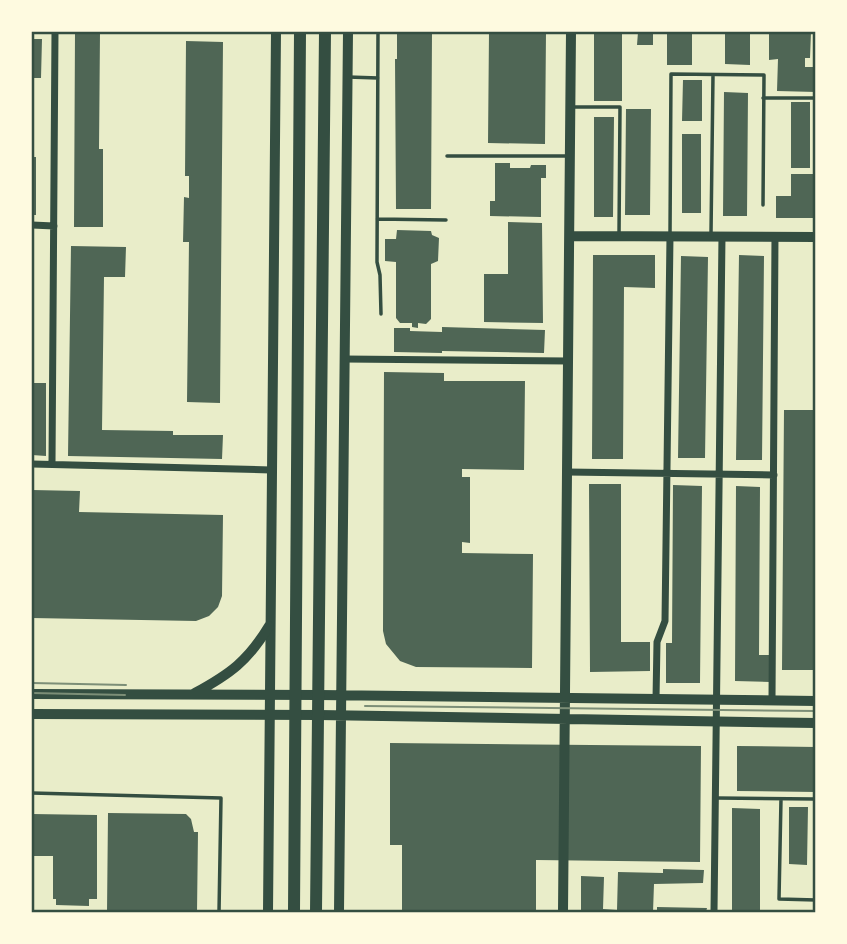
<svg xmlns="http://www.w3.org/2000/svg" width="847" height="944" viewBox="0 0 847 944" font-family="Roboto,sans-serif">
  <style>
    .building { fill: #4f6655 }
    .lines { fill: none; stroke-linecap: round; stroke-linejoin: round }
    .service { stroke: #344e41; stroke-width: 3.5 }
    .minor { stroke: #344e41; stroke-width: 7 }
    .tertiary { stroke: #344e41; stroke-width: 10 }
    .secondary { stroke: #344e41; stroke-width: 10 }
    .primary { stroke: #344e41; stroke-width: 12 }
    .tram { stroke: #7c8e77; stroke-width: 2 }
    .neatline { fill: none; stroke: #344e41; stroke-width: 2.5 }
  </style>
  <rect width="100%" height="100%" fill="#e9edc9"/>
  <!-- building -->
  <path class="building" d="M75 32H100L99 149H103V227H74Z
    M397 32H432L431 209H396L395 59H397Z
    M489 32H546L545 144 488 143Z
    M594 32H622V101H594Z
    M638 32H653V45H637Z
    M667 32H692V65H667Z
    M725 32H750V65L725 64Z
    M769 32H811L810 58H805V67H816V92L777 91 778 59 769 60Z
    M32 39H42L41 78H32Z
    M186 41 223 42 220 403 187 402 189 242H183L184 197 189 198V176H185Z
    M683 80H702V121H682Z
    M724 92 748 93 747 216H723Z
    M791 102H810V168H791Z
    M626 109H651L650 215H625Z
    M594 117H614L613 217H594Z
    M682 134H701V213H682Z
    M32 157H36V215H32Z
    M495 163H510V168H530L531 165H546V178H541V217L490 216V201H495Z
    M791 174H813V218H776V196H791Z
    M508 222 542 223 543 323 484 322V274H508Z
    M397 230 431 231 432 235 439 238 438 261 431 264V319L426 324 418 323V328L412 327V323H400L396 318V262L385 261V239H396Z
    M71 246 126 247 125 277H104L102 430 173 431V435H223L222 459 68 456Z
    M593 255H655V288L624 287 623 459H592Z
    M739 255 764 256 762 460H736Z
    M681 256 708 257 705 458H678Z
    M442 327 545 330 544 353 442 351V353L394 352V328H410V331L442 332Z
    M384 372 444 373V381H525L524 470 462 469V477H470V543L462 542V553L533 554 532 668 416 667 400 661 386 644 383 631Z
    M32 383H46V456L32 455Z
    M784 410H816V670H782Z
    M589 484H621V642H650V671L590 672Z
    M673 485 702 486 700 683H666V643H672Z
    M736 486 760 487 759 655H770V682L735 681Z
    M32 490 80 491 79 512 223 515 222 596 218 607 209 616 196 621 32 618Z
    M390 743 701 746 700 862 536 860V912H402V845H390Z
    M737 746 816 747V792L737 791Z
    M789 807H808L807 865 789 864Z
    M732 808 760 809V912H732Z
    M108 813 186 814 191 819 194 832H198L197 912H107Z
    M32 814 97 815V899H89V906L56 905V899H53V856H32Z
    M663 869 704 870 703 883 654 884 653 912H581V876L604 877 603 909 617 910 618 872 663 873Z
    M657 907 707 908 706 912H657Z"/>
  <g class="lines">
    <!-- service -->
    <path class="service" d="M378 32 377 262 380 275 381 314
      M348 77 378 78
      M763 98H816
      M573 107H620L619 235
      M447 156H568
      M377 219 446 220
      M711 233 713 75
      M670 234 671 74 764 75 763 205
      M32 793 221 798 219 912
      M717 798 815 799V900
      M781 799 779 899 816 900
      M32 912H42"/>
    <!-- minor -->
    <path class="minor" d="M32 225 54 226
      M344 359 569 361
      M32 464 271 470
      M52 464 55 32
      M567 472 774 475
      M656 699 657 642 665 621 670 236
      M772 700 775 236
      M714 912 722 236"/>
    <!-- tertiary -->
    <path class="tertiary" d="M570 236 816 237
      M319 695 816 701
      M319 715 816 723
      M268 912 276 32
      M339 912 348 32
      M563 912 571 32"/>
    <!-- secondary -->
    <path class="secondary" d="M195 693C230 674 248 661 269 626
      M32 694 319 695
      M32 714 319 715"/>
    <!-- primary -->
    <path class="primary" d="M294 912 300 32
      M316 912 325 32"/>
    <!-- tram -->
    <path class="tram" d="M32 683 126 685
      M32 693 125 695
      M365 706 816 711"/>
  </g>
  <!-- border -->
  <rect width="847" height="944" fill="none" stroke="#fefae0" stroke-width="66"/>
  <rect x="33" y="33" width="781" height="878" class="neatline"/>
</svg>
